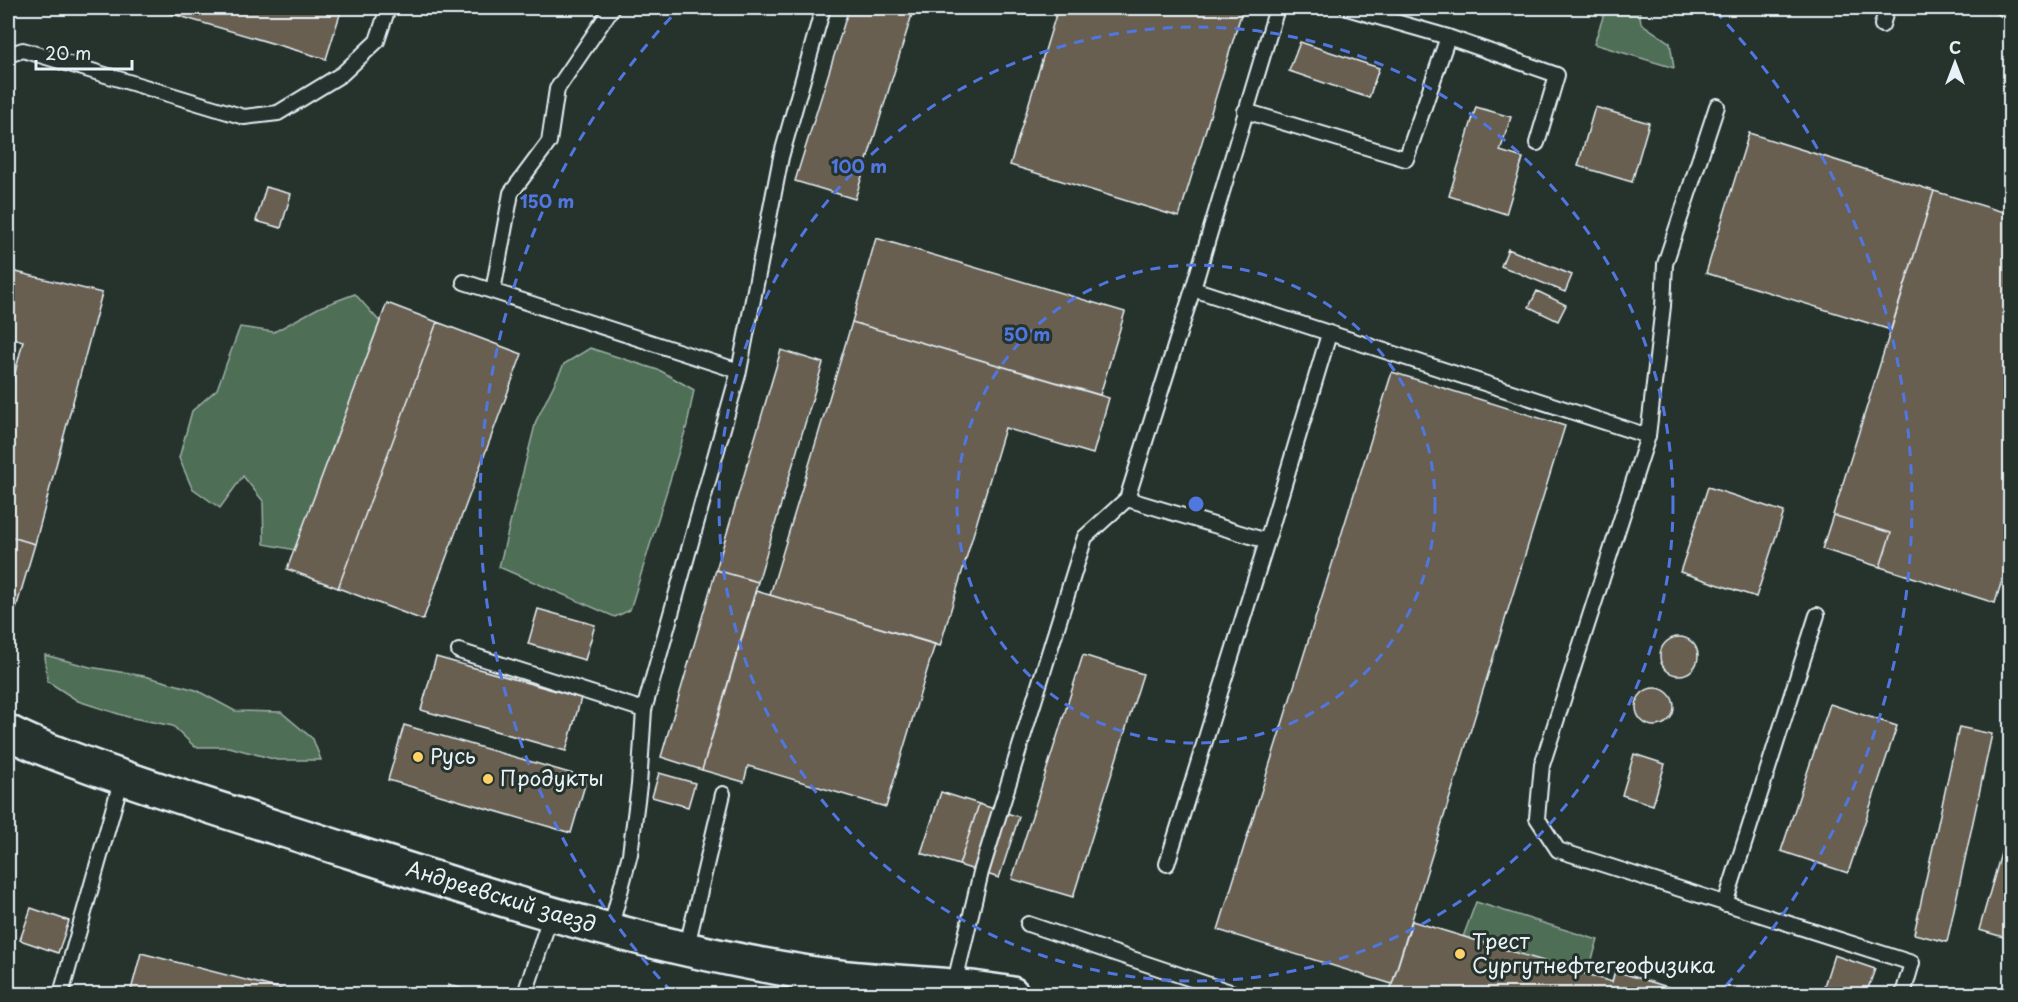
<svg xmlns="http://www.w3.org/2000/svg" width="2018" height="1002" viewBox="0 0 2018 1002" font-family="'Playpen Sans',sans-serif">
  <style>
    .green { fill: #506e56; stroke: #9cb0a7; stroke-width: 1.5 }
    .building { fill: #685f51; stroke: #e8f1f8; stroke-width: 1.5 }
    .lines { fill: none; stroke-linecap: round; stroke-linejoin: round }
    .lane-casing { stroke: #e8f1f8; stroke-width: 18 }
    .secondary-casing { stroke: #e8f1f8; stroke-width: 38 }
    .lane { stroke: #26332d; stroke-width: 14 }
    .secondary { stroke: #26332d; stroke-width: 33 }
    .ring { fill: none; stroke: #5077e0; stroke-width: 3; stroke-dasharray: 10 8 }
    .poi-dot { fill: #ffd166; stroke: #26332d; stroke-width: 2 }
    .labels { text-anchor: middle; stroke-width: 6; stroke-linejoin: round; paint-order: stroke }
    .poi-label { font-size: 21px; fill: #e8f1f8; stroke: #26332d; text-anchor: start }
    .street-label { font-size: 21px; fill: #e8f1f8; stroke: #26332d }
    .centre { fill: #5077e0; stroke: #26332d; stroke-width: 3 }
    .ring-label { font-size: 18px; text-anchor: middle; font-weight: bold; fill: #5077e0; stroke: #26332d; stroke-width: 6; stroke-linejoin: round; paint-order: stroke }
  </style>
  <rect width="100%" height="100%" fill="#26332d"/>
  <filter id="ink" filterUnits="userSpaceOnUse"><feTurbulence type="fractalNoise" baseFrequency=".0167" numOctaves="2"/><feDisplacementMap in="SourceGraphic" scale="12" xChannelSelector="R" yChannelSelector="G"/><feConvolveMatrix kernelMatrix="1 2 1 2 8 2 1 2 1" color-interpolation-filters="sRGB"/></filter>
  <g filter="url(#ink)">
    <!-- green -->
    <path class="green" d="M1606 8H1639L1641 23 1670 43 1674 68 1594 44Z
      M355 294 380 322 295 550 264 544 263 501 243 476 220 508 192 488 179 458 192 411 217 389 240 327 274 332 320 307Z
      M590 348 661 371 694 390 687 425 630 610 615 617 499 567 536 421 564 364Z
      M45 655 90 667 144 676 196 690 235 711 281 712 313 739 321 760H277L229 747H195L173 726 128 717 78 701 47 681Z
      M1476 902 1598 940 1587 975 1463 937Z"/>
    <!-- building -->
    <path class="building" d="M152 8H342L326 59Z
      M849 8H914L855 199 795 181Z
      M1058 8H1243L1179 217 1010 165Z
      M1300 42 1379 68 1369 98 1289 71Z
      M1476 107 1511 117 1500 151 1523 158 1506 214 1449 196Z
      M1595 107 1649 123 1632 182 1578 166Z
      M1749 133 1934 191 1891 330 1706 273Z
      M266 187 291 194 281 228 256 221Z
      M1934 191 2010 214V554L1995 603 1880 567 1891 533 1833 515Z
      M876 238 1125 312 1100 395 852 322Z
      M1508 249 1572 275 1565 292 1501 266Z
      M8 270 102 293 35 544 8 536V401L23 341 8 337Z
      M1537 291 1566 305 1558 321 1529 307Z
      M387 303 437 322 338 588 287 569Z
      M437 322 522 354 423 620 338 588Z
      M852 322 1109 398 1093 454 1005 428 940 646 770 595Z
      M781 350 823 363 758 582 716 570Z
      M1392 372 1565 426 1392 984 1218 930Z
      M1708 487 1784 512 1756 597 1680 572Z
      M1833 515 1891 533 1880 567 1822 549Z
      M8 536 35 544 9 632 8 631Z
      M716 570 758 582 702 770 661 757Z
      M756 591 935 644 886 807 748 766 744 782 702 770Z
      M538 609 595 625 585 660 528 644Z
      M1660 656a19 19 0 1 1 38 0a19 19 0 1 1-38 0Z
      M1083 655 1143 674 1073 897 1012 879Z
      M436 657 581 698 566 751 421 710Z
      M1636 707a19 19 0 1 1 38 0a19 19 0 1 1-38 0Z
      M1830 704 1897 726 1848 873 1781 851Z
      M404 725 587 778 571 833 388 780Z
      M1959 727 1992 734 1947 942 1914 934Z
      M1634 754 1665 764 1653 805 1622 795Z
      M659 773 695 783 688 807 652 797Z
      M941 792 979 804 959 865 921 853Z
      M979 804 1019 817 999 878 959 865Z
      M2010 822V939L1979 930Z
      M31 908 69 921 58 953 20 940Z
      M1412 921 1612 982 1615 971 1691 994H1389Z
      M141 953 300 994H130Z
      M1834 955 1875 969 1866 994H1851L1824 986Z
      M448 985 482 994H446Z"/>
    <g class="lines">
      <!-- lane casing -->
      <g class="lane-casing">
        <path id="lane" d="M1347 8 1448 37 1557 75 1537 143
          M2003 8 2010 11
          M1882 25 1887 8
          M8 55 23 50 244 117 278 113 342 74 377 41 388 8
          M1717 106 1665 264 1663 306 1648 436 1542 765 1537 818 1558 850 1912 963 1903 994
          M1245 111 1406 159 1448 37
          M464 282 739 371
          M1193 289 1648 436
          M493 291 511 193 549 142 557 89 612 8
          M1127 499 1267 541
          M459 651 644 710
          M1167 864 1267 541 1329 334
          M1725 904 1817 615
          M1028 924 1236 994
          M610 930 630 854 639 785 644 710 739 371 781 157 823 8
          M686 950 723 794
          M954 986 981 872 1085 537 1127 499 1193 289 1277 8
          M61 994 122 778
          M525 994 551 914
          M798 994 805 973"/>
      </g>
      <!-- secondary casing -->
      <g class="secondary-casing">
        <path id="secondary" d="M8 732C32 745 58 754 85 764 147 787 210 806 274 827 448 882 622 943 803 972 872 984 943 981 1012 994"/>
      </g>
      <!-- lane -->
      <use href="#lane" class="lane"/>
      <!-- secondary -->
      <use href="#secondary" class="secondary"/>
    </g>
  </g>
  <!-- distance rings -->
  <g class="ring">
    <circle cx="1196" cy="504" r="239"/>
    <circle cx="1196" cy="504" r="477"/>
    <path d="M672 992A716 716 0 0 1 677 11M1715 11A716 716 0 0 1 1720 992"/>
  </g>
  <!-- markers -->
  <g class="poi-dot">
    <circle cx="418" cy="757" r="6"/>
    <circle cx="488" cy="779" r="6"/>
    <circle cx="1460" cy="954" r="6"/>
  </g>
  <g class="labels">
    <!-- poi labels -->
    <g class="poi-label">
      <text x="430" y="764">Русь</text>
      <text x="500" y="786">Продукты</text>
      <text x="1472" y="949">Трест<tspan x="1472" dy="24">Сургутнефтегеофизика</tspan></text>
    </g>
    <!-- street labels -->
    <g class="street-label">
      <text transform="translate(501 897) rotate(17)" y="7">Андреевский заезд</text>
    </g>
  </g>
  <circle cx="1196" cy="504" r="9" class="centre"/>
  <g class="ring-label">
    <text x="859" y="173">100 m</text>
    <text x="547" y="208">150 m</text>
    <text x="1027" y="341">50 m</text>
  </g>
  <!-- margin -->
  <rect width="2018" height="1002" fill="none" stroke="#26332d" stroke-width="30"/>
  <rect x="15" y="15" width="1988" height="972" fill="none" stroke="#e8f1f8" stroke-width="2" filter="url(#ink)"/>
  <!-- north arrow -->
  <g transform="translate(1955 63)" stroke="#26332d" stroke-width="4.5" paint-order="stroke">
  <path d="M0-4.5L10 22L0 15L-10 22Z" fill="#e8f1f8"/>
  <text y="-9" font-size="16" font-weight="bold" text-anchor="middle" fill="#e8f1f8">С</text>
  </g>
  <!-- scale -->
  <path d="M36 60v9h96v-9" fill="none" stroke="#e8f1f8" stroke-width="3"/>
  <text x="45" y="60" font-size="18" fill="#e8f1f8" stroke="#26332d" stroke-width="4.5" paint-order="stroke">20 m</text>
</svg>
